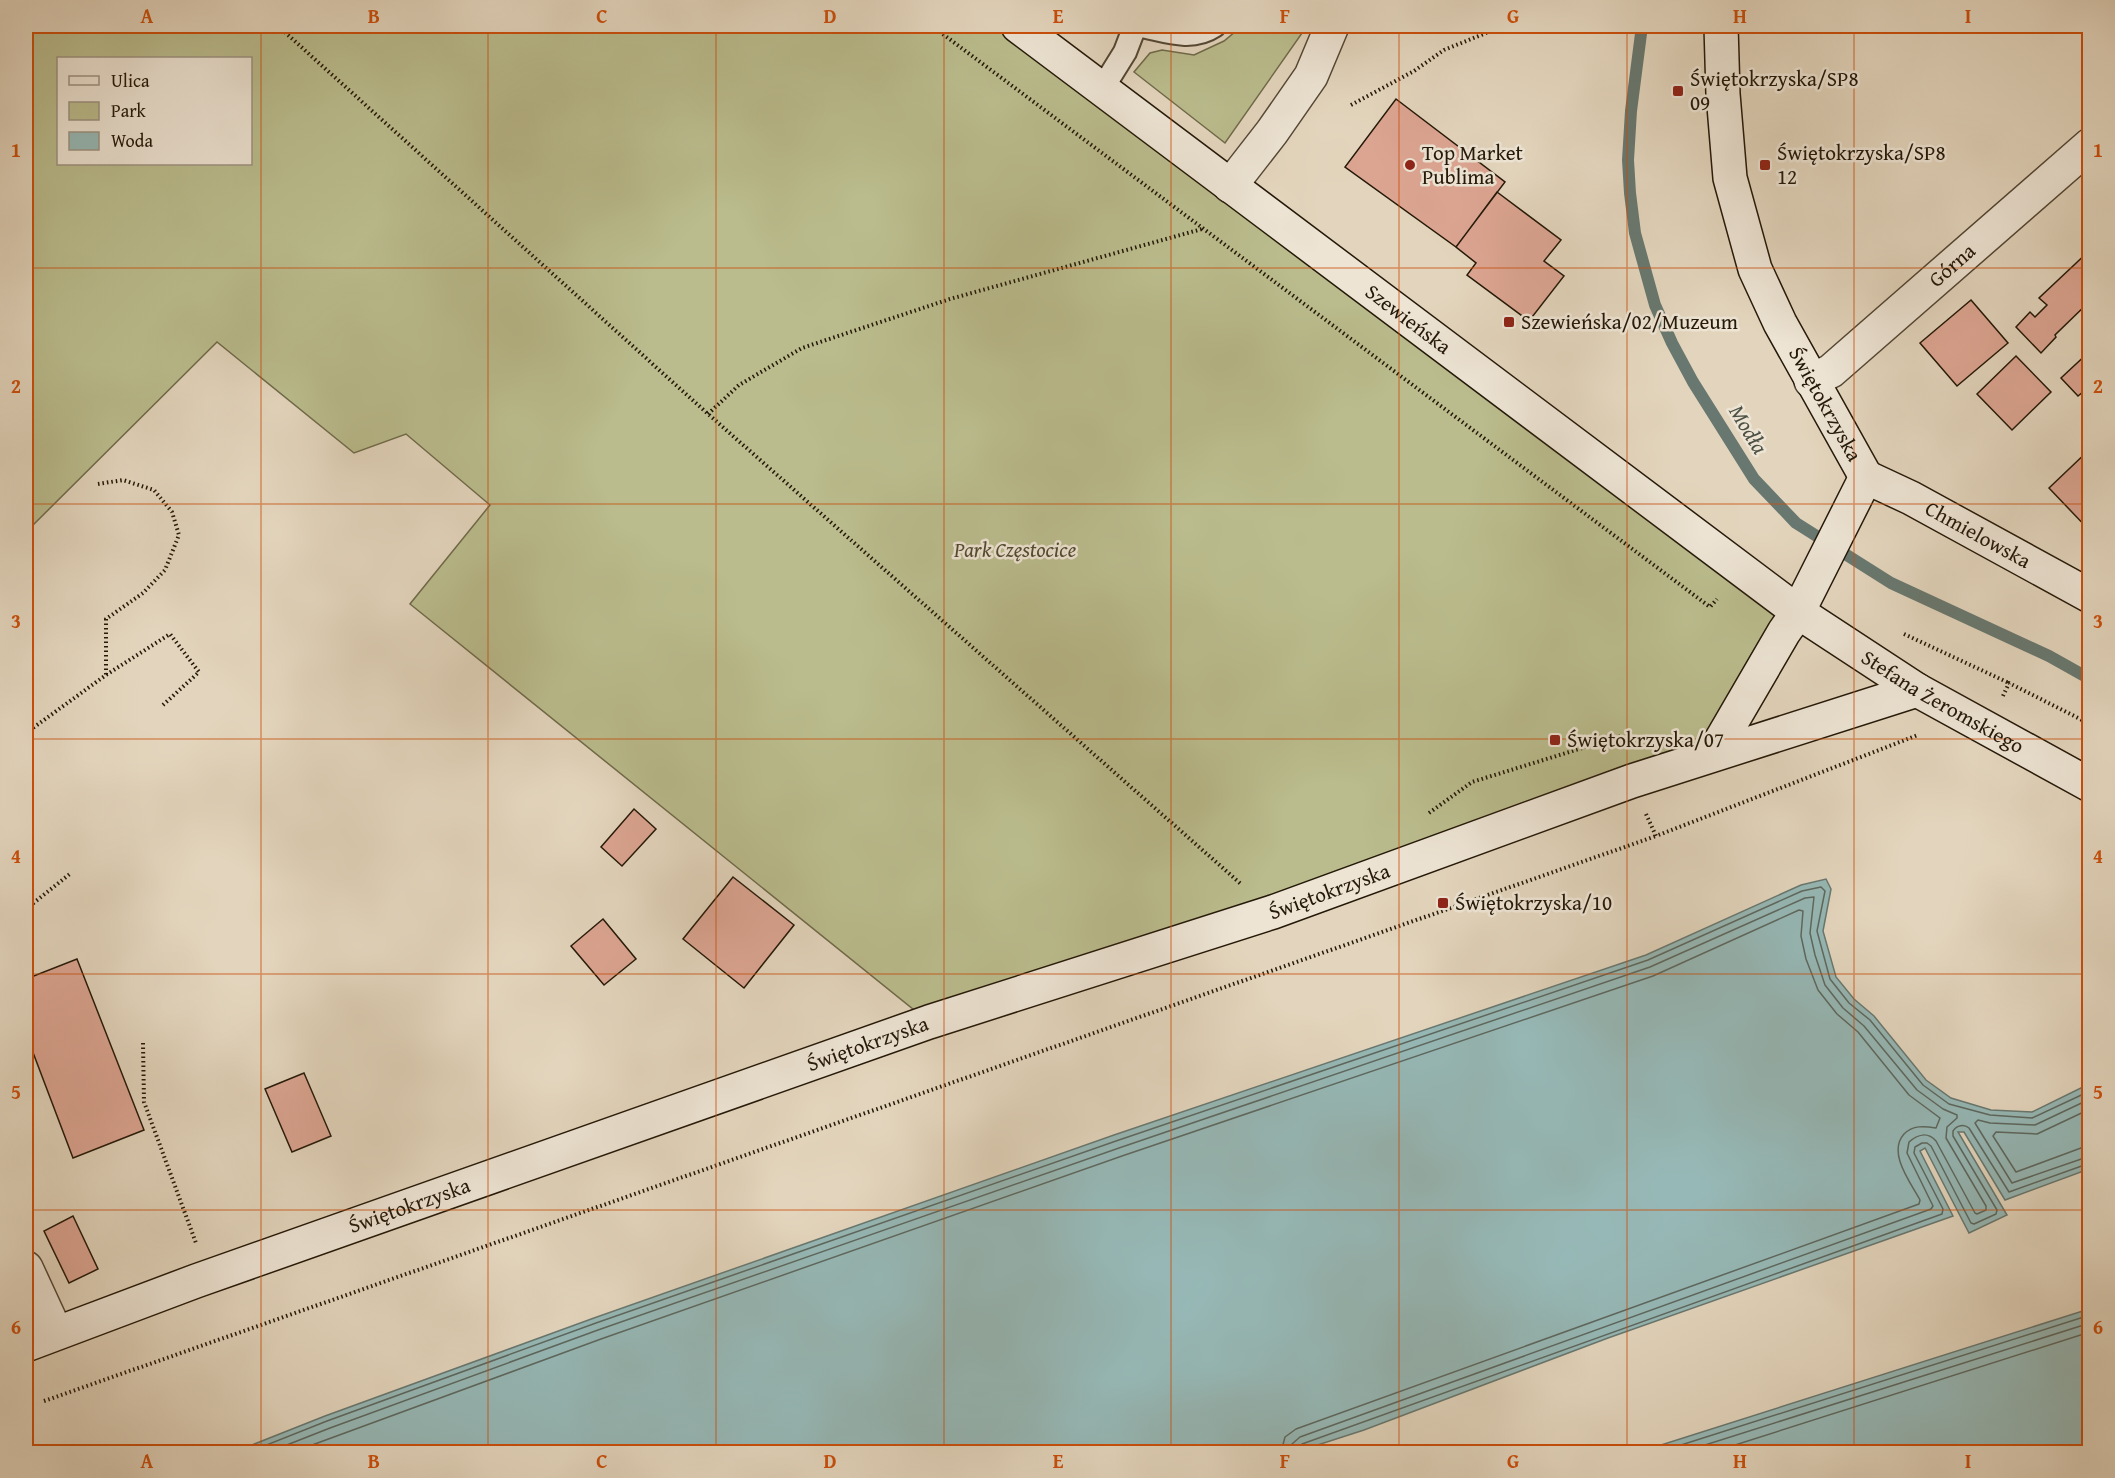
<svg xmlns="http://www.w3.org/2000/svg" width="2115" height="1478" viewBox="0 0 2115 1478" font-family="'Gentium Book Plus',serif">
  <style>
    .green { fill: #babc8d; stroke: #6f6a4a; stroke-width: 1.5; fill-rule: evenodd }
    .water { fill: #96b8b6; stroke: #687870; stroke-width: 1.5 }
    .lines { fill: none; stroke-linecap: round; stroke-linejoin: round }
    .shore { stroke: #5d685f; stroke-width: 1.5 }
    .stream { stroke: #687870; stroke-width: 12 }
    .building { fill: #dca592; stroke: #241808; stroke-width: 1.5 }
    .lane-casing { stroke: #544735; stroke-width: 26 }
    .street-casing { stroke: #544735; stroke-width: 36 }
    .secondary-casing { stroke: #241808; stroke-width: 36 }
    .path { stroke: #241808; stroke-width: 4; stroke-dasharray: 1.5 3; stroke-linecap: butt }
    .lane { stroke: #ede4d4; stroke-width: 22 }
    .street { stroke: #ede4d4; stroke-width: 33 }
    .secondary { stroke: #ede4d4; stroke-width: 33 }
    .grid { fill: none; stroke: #cb4f0b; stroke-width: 1.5; stroke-opacity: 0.55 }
    .poi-dot { fill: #8f2418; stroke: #ede4d4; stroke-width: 2 }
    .labels { text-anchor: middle; stroke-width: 5; stroke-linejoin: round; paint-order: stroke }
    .poi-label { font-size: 21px; fill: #241808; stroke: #ede4d4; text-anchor: start }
    .street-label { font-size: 21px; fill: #241808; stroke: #ede4d4 }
    .park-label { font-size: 21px; font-style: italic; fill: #514930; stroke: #ede4d4 }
    .water-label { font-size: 22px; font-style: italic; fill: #4c5045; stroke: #ede4d4 }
    .neatline { fill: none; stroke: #cb4f0b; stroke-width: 2 }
    .grid-label { font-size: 20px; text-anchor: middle; font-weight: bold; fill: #cb4f0b }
  </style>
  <rect width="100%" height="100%" fill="#e3d5bd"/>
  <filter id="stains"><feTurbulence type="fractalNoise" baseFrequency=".00333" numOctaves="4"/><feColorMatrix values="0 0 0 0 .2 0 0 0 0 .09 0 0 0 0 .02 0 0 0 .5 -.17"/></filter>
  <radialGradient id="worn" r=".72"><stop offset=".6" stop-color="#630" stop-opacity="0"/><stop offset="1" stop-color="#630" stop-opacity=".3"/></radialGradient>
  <!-- green -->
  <path class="green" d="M26 26H1018L1798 612 1713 754 929 1022 410 604 490 505 406 434 354 453 217 342 26 532ZM58 58H250V164H58Z
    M1242 26H1307L1225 143 1134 72 1150 53 1162 50 1194 55 1224 41Z"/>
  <!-- water -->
  <path class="water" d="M1826 879 1831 889 1823 931 1836 977 1854 999 1874 1016 1926 1080 1951 1098 1991 1110 2032 1112 2089 1084V1169L2005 1200 1964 1132H1958L2007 1215 1969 1233 1925 1148 1920 1151 1953 1216 1608 1338 1364 1430 1296 1452H238L239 1450 325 1416 594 1318 1114 1135 1646 955 1801 885Z
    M2089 1309V1452H1639Z"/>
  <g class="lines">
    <!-- shore -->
    <path class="shore" d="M2090 1099 2035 1125 1990 1123 1978 1120 1975 1123 2012 1183 2090 1156
      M2090 1109 2037 1134 1996 1132 1993 1136 2016 1172 2081 1148 2090 1147
      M249 1452 327 1421 596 1323 1116 1141 1648 960 1802 891 1821 887 1825 891 1817 931 1830 979 1849 1003 1870 1020 1923 1085 1949 1104 1990 1115 2032 1118 2090 1091
      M269 1452 330 1428 598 1330 1119 1148 1650 967 1805 898 1814 897 1810 933 1815 955 1825 985 1843 1008 1864 1026 1917 1090 1943 1109 1957 1115V1118L1947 1127 1946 1138 1986 1206V1210L1977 1214 1975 1213 1936 1141C1928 1132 1918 1134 1909 1142L1907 1153 1933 1206 1931 1209 1300 1437 1292 1444 1290 1452
      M293 1452 601 1339 1122 1156 1653 976 1799 910 1803 911 1801 936 1806 959 1818 990 1837 1014 1858 1032 1909 1095 1940 1118 1936 1128C1924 1126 1913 1125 1904 1134 1887 1153 1911 1183 1920 1200L1919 1204 1296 1429 1285 1437 1281 1452
      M1298 1452V1447L1302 1444 1942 1214 1943 1209 1914 1153 1915 1147 1922 1143H1927L1931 1146 1971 1223 1974 1224 1996 1214 1997 1210 1953 1136V1131C1957 1125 1964 1124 1969 1128L2009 1192 2090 1163
      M1659 1452 2090 1315
      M1683 1452 2090 1323
      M1713 1452 2090 1332"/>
    <!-- stream -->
    <path class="stream" d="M1642 26 1631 111 1628 160 1630 193 1635 233 1655 305 1672 343 1693 382 1754 479 1796 523 1891 583 2049 656 2090 679"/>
  </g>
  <!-- building -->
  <path class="building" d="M1396 99 1505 182 1456 247 1345 167Z
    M1497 192 1561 240 1544 261 1564 276 1529 321 1467 275 1476 263 1456 247Z
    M2090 250V301L2055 335 2056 337 2041 353 2016 327 2030 312 2035 317 2047 305 2039 298Z
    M1971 300 2008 343 1957 386 1920 343Z
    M2090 351V386L2078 396 2061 378Z
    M2016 356 2051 392 2012 430 1977 394Z
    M2090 449V531L2049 488Z
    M26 687 31 695 26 699Z
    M634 809 656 829 622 866 601 847Z
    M733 877 794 925 744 988 683 939Z
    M603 919 636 959 604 985 571 946Z
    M77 959 144 1130 73 1158 26 1034V979Z
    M304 1073 331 1136 292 1152 265 1089Z
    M73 1216 98 1269 69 1283 44 1231Z"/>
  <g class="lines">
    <!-- lane casing -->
    <g class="lane-casing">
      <path id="lane" d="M1142 26C1166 31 1192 41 1214 26
        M1102 89 1125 52 1135 26"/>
    </g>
    <!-- street casing -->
    <g class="street-casing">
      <g id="street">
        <path d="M1230 186 1272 132 1311 76 1332 26"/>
        <path id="s1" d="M1811 381 1831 371 2090 145"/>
        <path d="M26 1268 56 1333"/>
      </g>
    </g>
    <!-- secondary casing -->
    <g class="secondary-casing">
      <g id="secondary">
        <path id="s2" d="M1018 26 1798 612 1917 690 2090 785"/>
        <path id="s3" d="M1721 26 1723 94 1730 178 1755 269 1780 323 1866 477"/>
        <path id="s4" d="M1866 477 1911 498 2090 596"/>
        <path d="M1713 754 1784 632 1798 612 1866 477"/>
        <path id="s5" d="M26 1345 196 1281 929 1022 1273 912 1632 781 1917 690"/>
      </g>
    </g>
    <!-- path -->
    <path class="path" d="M278 26 708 414 1241 884
      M932 26 1710 607 1717 599
      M1351 105 1414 71 1444 50 1486 33 1492 26
      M708 414 739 385 802 348 950 299 1202 229
      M98 484 123 480 154 490 172 512 179 535 165 570 143 593 106 619V675
      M1904 634 2009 683
      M2003 696 2009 683 2090 724
      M26 733 106 675 170 634 199 672 163 705
      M1429 813 1472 782 1621 736 1623 745
      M1646 814 1656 836 1918 735
      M26 909 71 873
      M143 1043 144 1102 196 1243
      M44 1401 1656 836"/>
    <!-- lane -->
    <use href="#lane" class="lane"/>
    <!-- street -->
    <use href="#street" class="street"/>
    <!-- secondary -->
    <use href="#secondary" class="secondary"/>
  </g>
  <!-- grid -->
  <path class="grid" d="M261 26V1452M488 26V1452M716 26V1452M944 26V1452M1171 26V1452M1399 26V1452M1627 26V1452M1854 26V1452M26 268H2090M26 504H2090M26 739H2090M26 974H2090M26 1210H2090"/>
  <!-- markers -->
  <g class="poi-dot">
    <rect x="1672" y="85" width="12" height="12" rx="3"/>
    <circle cx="1410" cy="165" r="6"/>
    <rect x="1759" y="159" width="12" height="12" rx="3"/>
    <rect x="1503" y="316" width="12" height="12" rx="3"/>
    <rect x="1549" y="734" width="12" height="12" rx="3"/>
    <rect x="1437" y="897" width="12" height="12" rx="3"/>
  </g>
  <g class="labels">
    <!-- poi labels -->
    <g class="poi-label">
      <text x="1690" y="86">Świętokrzyska/SP8<tspan x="1690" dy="24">09</tspan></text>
      <text x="1422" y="160">Top Market<tspan x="1422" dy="24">Publima</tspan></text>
      <text x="1777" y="160">Świętokrzyska/SP8<tspan x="1777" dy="24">12</tspan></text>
      <text x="1521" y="329">Szewieńska/02/Muzeum</text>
      <text x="1567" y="747">Świętokrzyska/07</text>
      <text x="1455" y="910">Świętokrzyska/10</text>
    </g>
    <!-- street labels -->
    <g class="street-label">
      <text dy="7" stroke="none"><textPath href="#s1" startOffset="183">Górna</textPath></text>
      <text dy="7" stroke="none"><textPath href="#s2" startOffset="488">Szewieńska</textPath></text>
      <text dy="7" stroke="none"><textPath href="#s3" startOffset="399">Świętokrzyska</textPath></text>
      <text dy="7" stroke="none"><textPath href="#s4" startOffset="126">Chmielowska</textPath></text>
      <text dy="7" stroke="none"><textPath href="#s2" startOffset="1146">Stefana Żeromskiego</textPath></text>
      <text dy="7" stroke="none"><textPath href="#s5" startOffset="1380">Świętokrzyska</textPath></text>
      <text dy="7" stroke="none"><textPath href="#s5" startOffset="894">Świętokrzyska</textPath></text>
      <text dy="7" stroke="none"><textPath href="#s5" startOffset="408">Świętokrzyska</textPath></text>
    </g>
    <!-- park labels -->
    <g class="park-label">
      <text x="1015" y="557">Park Częstocice</text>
    </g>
    <!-- water labels -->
    <g class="water-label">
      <text transform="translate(1749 429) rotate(59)" y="8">Modła</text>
    </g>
  </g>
  <!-- margin -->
  <rect width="2115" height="1478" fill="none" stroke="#e3d5bd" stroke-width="66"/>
  <!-- legend -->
  <rect x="57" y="57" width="195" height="108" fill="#ede4d4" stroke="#9d9282" stroke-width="1.5"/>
  <rect x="69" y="76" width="30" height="9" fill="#ede4d4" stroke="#9d9282" stroke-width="1.5"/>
  <text x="111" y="87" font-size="18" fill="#241808">Ulica</text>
  <rect x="69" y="102" width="30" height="18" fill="#babc8d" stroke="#9d9282" stroke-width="1.5"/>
  <text x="111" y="117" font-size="18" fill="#241808">Park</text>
  <rect x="69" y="132" width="30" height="18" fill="#96b8b6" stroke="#9d9282" stroke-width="1.5"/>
  <text x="111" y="147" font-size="18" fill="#241808">Woda</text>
  <rect x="33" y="33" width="2049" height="1412" class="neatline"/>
  <g class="grid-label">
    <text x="147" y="23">A</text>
    <text x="374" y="23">B</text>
    <text x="602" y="23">C</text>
    <text x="830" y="23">D</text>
    <text x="1058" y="23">E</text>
    <text x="1285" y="23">F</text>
    <text x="1513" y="23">G</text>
    <text x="1740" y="23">H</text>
    <text x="1968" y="23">I</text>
    <text x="16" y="157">1</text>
    <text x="2098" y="157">1</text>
    <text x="16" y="393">2</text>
    <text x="2098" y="393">2</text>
    <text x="16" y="628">3</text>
    <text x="2098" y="628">3</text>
    <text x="16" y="863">4</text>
    <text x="2098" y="863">4</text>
    <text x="16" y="1099">5</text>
    <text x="2098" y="1099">5</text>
    <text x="16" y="1334">6</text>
    <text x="2098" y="1334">6</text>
    <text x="147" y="1468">A</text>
    <text x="374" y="1468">B</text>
    <text x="602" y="1468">C</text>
    <text x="830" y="1468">D</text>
    <text x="1058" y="1468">E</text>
    <text x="1285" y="1468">F</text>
    <text x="1513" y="1468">G</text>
    <text x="1740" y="1468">H</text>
    <text x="1968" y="1468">I</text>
  </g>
  <rect width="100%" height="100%" filter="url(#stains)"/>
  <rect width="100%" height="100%" fill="url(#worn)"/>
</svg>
